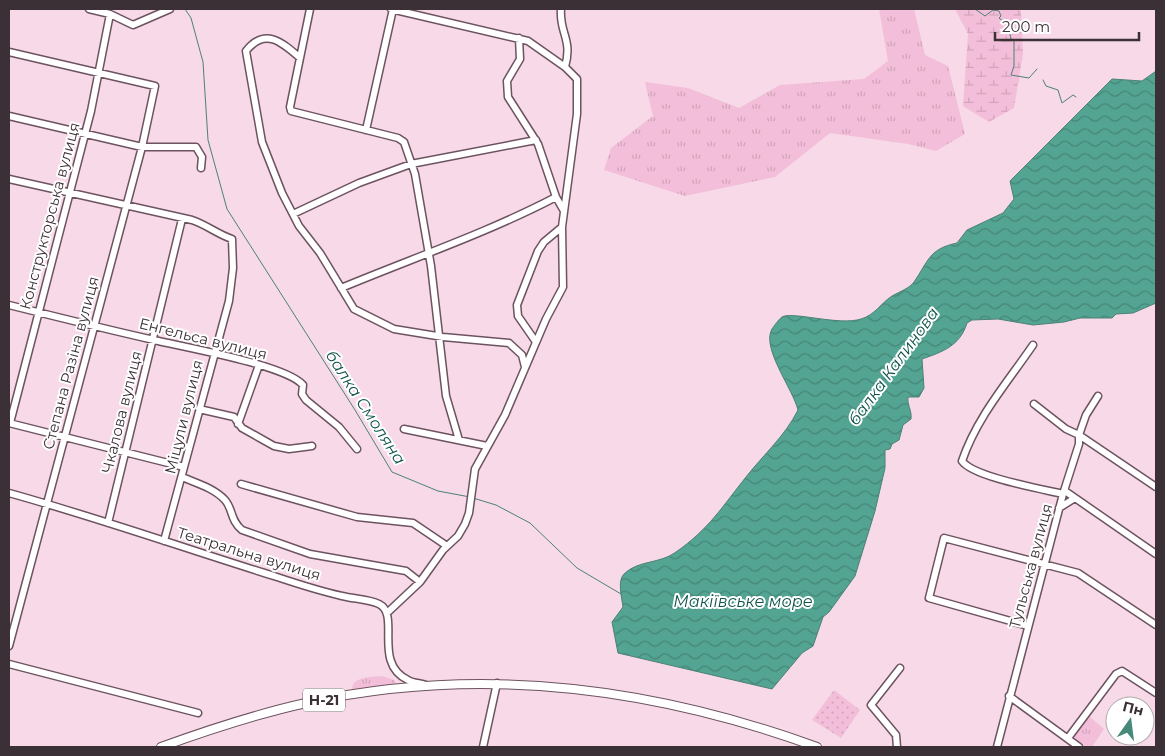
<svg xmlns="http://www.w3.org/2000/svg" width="1165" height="756" viewBox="0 0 1165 756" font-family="Montserrat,sans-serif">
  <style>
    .grass { fill: url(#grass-tufts) }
    .wetland { fill: url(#wetland-marsh) }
    .park { fill: url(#park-dots) }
    .water { fill: url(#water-waves); stroke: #4c8176 }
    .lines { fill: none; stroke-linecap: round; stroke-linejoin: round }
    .stream { stroke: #4c8176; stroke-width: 1 }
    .minor-casing { stroke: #6c535f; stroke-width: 9 }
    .major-casing { stroke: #6c535f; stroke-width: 10 }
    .minor { stroke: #fff; stroke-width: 6 }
    .major { stroke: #fff; stroke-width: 8 }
    .labels { text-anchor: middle; stroke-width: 4; stroke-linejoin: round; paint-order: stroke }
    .shield { fill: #fff; stroke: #766e72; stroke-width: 1 }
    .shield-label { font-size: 14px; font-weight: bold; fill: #3b3035 }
    .street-label { font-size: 15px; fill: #3b3035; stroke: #fff }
    .water-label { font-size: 16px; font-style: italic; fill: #0d5347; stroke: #fff }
  </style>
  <defs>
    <pattern id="grass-tufts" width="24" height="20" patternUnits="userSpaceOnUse" patternTransform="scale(1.25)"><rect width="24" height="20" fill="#f3bed9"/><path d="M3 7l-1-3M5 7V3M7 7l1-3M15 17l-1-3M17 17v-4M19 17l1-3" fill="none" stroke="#d1a4bb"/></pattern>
    <pattern id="wetland-marsh" width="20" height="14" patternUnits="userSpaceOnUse" patternTransform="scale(1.25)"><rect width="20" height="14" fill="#f3bed9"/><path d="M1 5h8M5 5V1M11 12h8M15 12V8" fill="none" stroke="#d1a4bb"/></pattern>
    <pattern id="park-dots" width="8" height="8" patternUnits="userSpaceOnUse" patternTransform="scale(1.25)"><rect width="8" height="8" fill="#f3bed9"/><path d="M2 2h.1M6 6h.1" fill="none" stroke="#d1a4bb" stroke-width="1.8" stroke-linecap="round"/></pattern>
    <pattern id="water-waves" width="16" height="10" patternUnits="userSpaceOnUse" patternTransform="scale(1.25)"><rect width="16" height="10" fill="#53a492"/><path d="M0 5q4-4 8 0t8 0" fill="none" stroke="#468678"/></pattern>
  </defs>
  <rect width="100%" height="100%" fill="#f7d9e8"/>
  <!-- grass -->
  <path class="grass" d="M879 9H914L925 55 948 66 965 134 936 151 908 144 830 133 775 177 685 196 604 170 611 148 653 116 645 82 688 88 739 108 780 85 864 79 888 61Z
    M382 676 394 680 396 683 352 690C352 676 372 677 382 676Z
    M1089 716 1104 729 1092 747H1087L1073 737Z"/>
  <!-- wetland -->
  <path class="wetland" d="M955 9H1017L1021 11 1023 54 1014 108 989 122 963 106 968 34Z"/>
  <!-- park -->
  <path class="park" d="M834 690 860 710 841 738 812 720Z"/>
  <!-- water -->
  <path class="water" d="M1156 71V303L1133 313 1116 314 1112 318H1080L1064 322 1033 325 998 319 972 320 967 323C960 346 942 352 922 359L924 388 919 397H908C907 405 912 410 911 419L903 425 899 440 892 444 890 449 885 450V468L875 511 855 576 829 612 823 617 813 646 802 653 772 689 618 653 612 622 623 607C622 598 617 581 624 574 638 560 660 564 676 552 709 529 722 507 746 477 764 454 785 436 798 410 793 389 761 348 772 329 774 326 779 319 782 317 792 311 839 326 861 319 875 315 881 303 892 296 899 292 910 288 914 282 929 260 929 249 957 243L967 230 1003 213 1014 199 1010 181 1112 79 1142 81Z"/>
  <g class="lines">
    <!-- stream -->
    <path class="stream" d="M185 9 191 18 203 62 208 140 227 209 355 410 392 472 438 491 470 497
      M975 9 985 16 993 10 999 11 1001 16 999 18 1008 25 1011 39 1014 40V66L1011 75 1029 78 1037 69
      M1043 80 1046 86 1058 90 1062 103 1073 95 1076 97
      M473 498 496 505 530 523 577 568 621 594"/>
    <!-- minor casing -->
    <g class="minor-casing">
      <path id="minor" d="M89 9 110 14 133 25 170 9
        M310 9 290 107 291 111 398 138 404 142 415 174 431 266 446 396 459 440
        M561 9C559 33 573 39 565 67
        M519 38 520 59 507 81 508 97 538 144 556 197 564 211
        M9 52 155 86 142 147 9 646
        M300 58C282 42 265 27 246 51L262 142 282 193 299 226 320 253 354 309 394 329 443 337 509 343 522 355 525 367
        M9 116 142 147H196L202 157 201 168
        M366 130 393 9
        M9 179 192 220C207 225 217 234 232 239L233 268 229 301 164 541
        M293 214 359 183 411 164 536 140
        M341 288C413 258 487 233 556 197
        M9 305C57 317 105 329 154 340 183 347 286 365 303 385L302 394 306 400 339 427 357 449
        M536 342 518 316 517 305 538 251 544 242 562 227
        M1033 345C1007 383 977 417 962 461 973 477 1042 489 1063 494
        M1034 404 1066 429 1079 435 1156 487
        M199 409 234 417 242 428 274 446 289 449 312 446
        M9 423 184 467
        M10 423 91 111 110 14
        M238 424 259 365
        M404 429 487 446
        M182 477C196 483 214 488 225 500 233 509 230 520 242 530L310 554 406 571 420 582
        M241 484 357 517 413 523 447 546
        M1065 491 1156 554
        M9 493C99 518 187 549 277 577 298 584 320 591 342 596 354 599 368 599 379 604 401 615 372 663 408 680 413 683 420 683 426 685
        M1059 508 1075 498
        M108 523 182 219
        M387 613 420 582 443 550 458 536 465 524 469 513 475 469 505 415 546 319 563 287 562 227 577 114V79L565 67 528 41 391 9
        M1028 626 929 598 944 538 1078 573 1156 625
        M9 664 198 713
        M1009 696 1079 747
        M1068 738 1116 674 1122 671 1156 693
        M483 747 497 683
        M897 747 896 735 871 705 900 668
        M997 747 1063 494 1079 444V435L1086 415 1098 396"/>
    </g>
    <!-- major casing -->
    <g class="major-casing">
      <path id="major" d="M161 747C208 730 256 714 306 703 479 665 652 687 817 747"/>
    </g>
    <!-- minor -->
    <use href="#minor" class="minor"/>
    <!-- major -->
    <use href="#major" class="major"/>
  </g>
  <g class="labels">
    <!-- shield labels -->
    <rect class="shield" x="303" y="688.5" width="42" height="23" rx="4"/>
    <g class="shield-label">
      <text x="324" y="705">Н-21</text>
    </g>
    <!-- street labels -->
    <g class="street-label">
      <text transform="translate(50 216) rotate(-75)" y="5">Конструкторська вулиця</text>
      <text transform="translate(203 339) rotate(14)" y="5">Енгельса вулиця</text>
      <text transform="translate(71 363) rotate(-75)" y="5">Степана Разіна вулиця</text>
      <text transform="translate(122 412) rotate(-76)" y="5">Чкалова вулиця</text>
      <text transform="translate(184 417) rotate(-76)" y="5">Міцули вулиця</text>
      <text transform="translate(249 554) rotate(17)" y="5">Театральна вулиця</text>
      <text transform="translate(1031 566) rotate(-75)" y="5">Тульська вулиця</text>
    </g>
    <!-- water labels -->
    <g class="water-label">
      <text transform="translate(893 366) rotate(-54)" y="6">балка Калинова</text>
      <text transform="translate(366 407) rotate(57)" y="6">балка Смоляна</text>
      <text x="743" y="607">Макіївське море</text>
    </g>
  </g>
  <!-- border -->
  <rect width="1165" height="756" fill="none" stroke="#3b3035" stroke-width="20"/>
  <!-- north arrow -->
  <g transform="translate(1130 721) rotate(14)"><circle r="24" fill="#ffffff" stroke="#b1acae"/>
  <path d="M0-4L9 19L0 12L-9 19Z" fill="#468879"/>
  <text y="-8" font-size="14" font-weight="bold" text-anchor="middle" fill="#3b3035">Пн</text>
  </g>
  <!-- scale -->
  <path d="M995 32v8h144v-8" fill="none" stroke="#3b3035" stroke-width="2.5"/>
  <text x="1002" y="32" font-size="15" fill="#3b3035" stroke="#ffffff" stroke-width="4" paint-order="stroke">200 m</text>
</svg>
